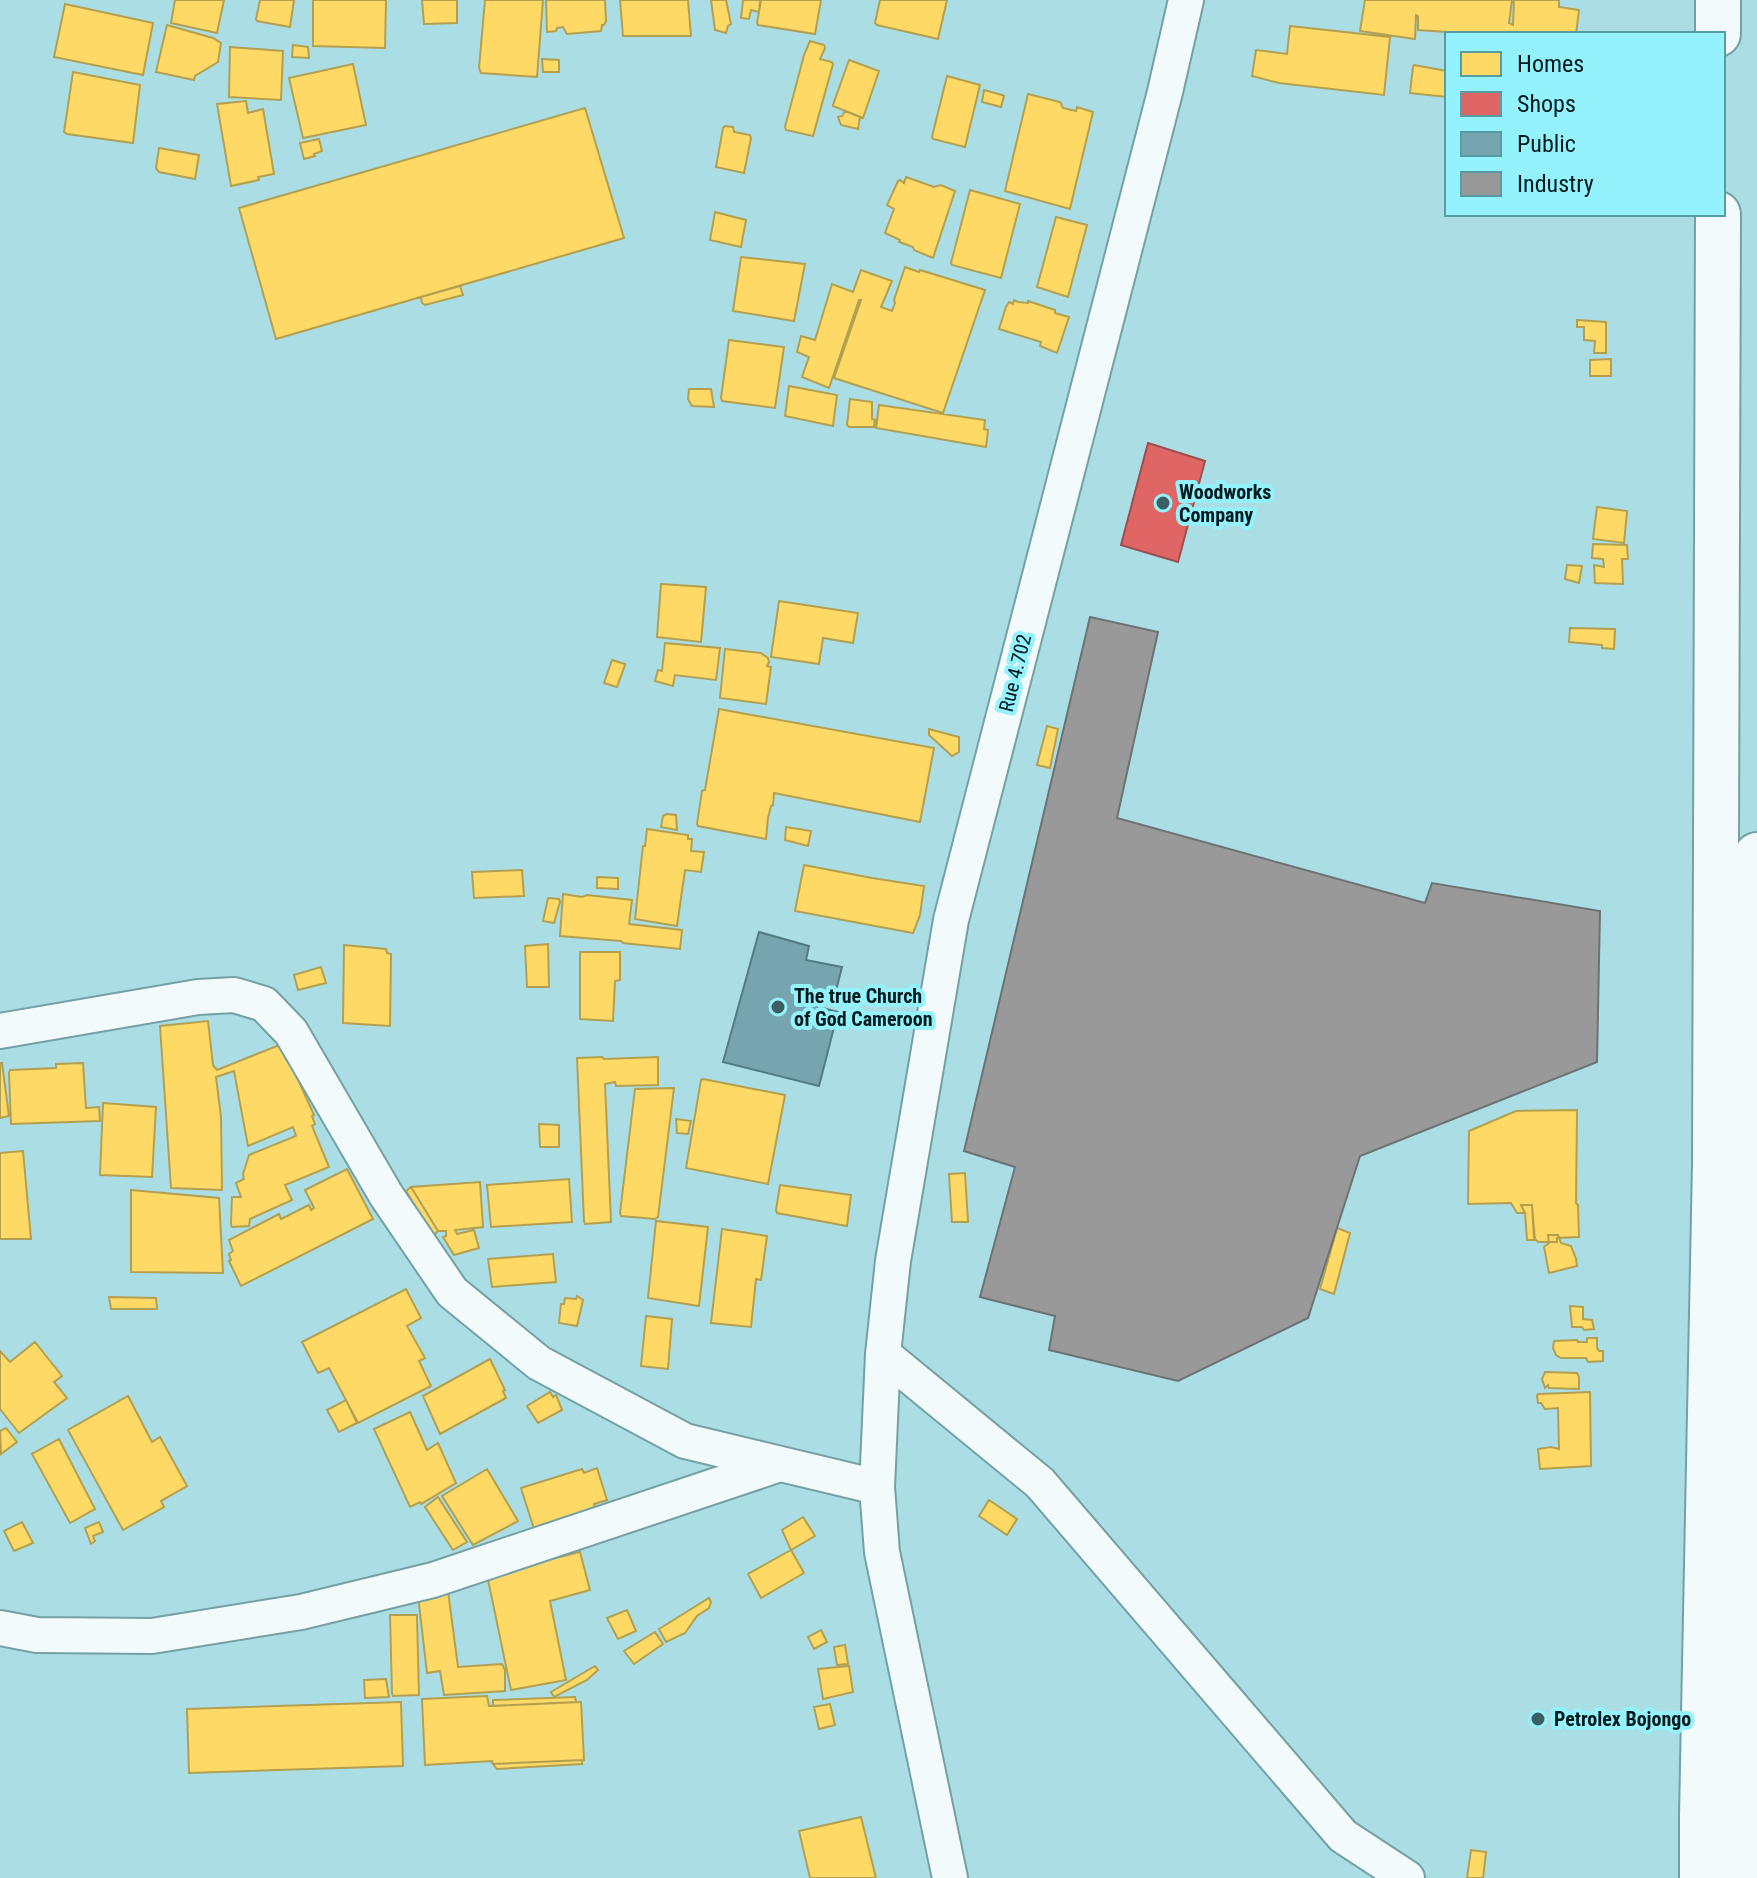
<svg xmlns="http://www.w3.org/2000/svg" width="1757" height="1878" viewBox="0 0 1757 1878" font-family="'Roboto Condensed',sans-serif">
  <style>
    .homes { fill: #ffd966; stroke: #b2a050; stroke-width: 2 }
    .shops { fill: #e06666; stroke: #9d4f50; stroke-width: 2 }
    .public { fill: #76a5af; stroke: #537b83; stroke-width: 2 }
    .industry { fill: #999; stroke: #6b7374; stroke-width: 2 }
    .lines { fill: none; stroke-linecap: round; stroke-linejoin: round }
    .street-casing { stroke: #75a0a4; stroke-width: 38 }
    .highway-casing { stroke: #75a0a4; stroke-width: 48 }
    .street { stroke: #f2fafb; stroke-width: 34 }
    .highway { stroke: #f2fafb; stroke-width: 44 }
    .poi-dot { fill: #3c5f63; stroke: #93f2fc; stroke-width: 3 }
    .labels { text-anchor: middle; stroke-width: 8; stroke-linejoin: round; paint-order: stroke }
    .poi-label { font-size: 20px; font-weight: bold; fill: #001a1d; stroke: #93f2fc; text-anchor: start }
    .street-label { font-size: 20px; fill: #001a1d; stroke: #93f2fc }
  </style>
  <rect width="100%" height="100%" fill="#abdee4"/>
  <!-- homes -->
  <path class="homes" d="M175 0H224L217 33 171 23Z
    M260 0H294L290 27 257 21 256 19Z
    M313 0H386L385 48 313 46Z
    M422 0H457V23L424 24Z
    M485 0H543L537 77 481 73 479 68Z
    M546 0H605L606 21 604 25H602L601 31 567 34 563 27 557 28 556 31 547 32Z
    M620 0H688L691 36H623Z
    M711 0H726L731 24 728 26 726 33 715 30Z
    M745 0H760V2L759 12 751 10 749 19 741 18 743 1Z
    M761 0H821L815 34 758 25 757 23Z
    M880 0H947L938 39 877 25 875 23Z
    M1365 0H1512L1509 23 1513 25 1514 0H1559V7L1579 10 1576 34H1477L1418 30V16L1416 15 1415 39 1360 31Z
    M65 4 153 23 143 75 54 57Z
    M167 25 213 38 221 43 218 62 195 76 194 80 156 72Z
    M1290 26 1390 37 1384 95 1279 83 1252 76 1256 50 1287 54Z
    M810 41 824 45 825 48 820 59 832 62 833 64 813 136 786 130 785 127 804 55Z
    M293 45 308 47 309 58 292 57Z
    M230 47 283 51 281 100 229 97Z
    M542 59 559 60V72H543Z
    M849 60 879 71 863 118 833 106V105Z
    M353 64 366 125 303 138 289 78Z
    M1414 65 1447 71V97L1410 93 1413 67Z
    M73 72 140 85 133 143 67 134 64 132Z
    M947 76 980 85 965 147 933 139 932 137Z
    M984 90 1002 95 1004 96 1001 107 982 102Z
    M1028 94 1060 102 1063 108 1076 111 1077 107 1093 112 1070 209 1005 191Z
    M246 101 248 113 263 109 274 174 258 177 259 180 231 186 217 104Z
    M585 108 624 238 276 339 239 208Z
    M845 111 860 117 858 129 841 125 838 117 842 116Z
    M725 126 733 127 734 132 750 135 751 138 744 173 716 167 723 128Z
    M319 139 322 151 314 154 315 156 304 159 300 143Z
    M159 148 199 155 195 179 159 172 156 168Z
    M906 177 934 187 941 185 955 191 933 258 914 250 913 247 902 243 899 242 900 240 885 233 894 209 887 205 898 181 900 180 904 183Z
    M970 190 1020 204 1001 278 952 265 951 263Z
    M715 212 746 220 741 247 710 240Z
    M1056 217 1087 225 1068 297 1037 287Z
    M741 257 805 264 794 321 733 311Z
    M905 267 919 272 920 270 985 290 943 413 834 378 861 300H859L829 388 802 377 809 357 797 352 801 336 815 340 832 284 853 292 861 270 892 281 881 307 892 311 895 303 894 300Z
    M460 286 463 295 425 305 422 303 421 297Z
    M1014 300 1018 302 1028 303V301L1055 310V313L1069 317 1057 353 1040 346 1041 342 999 329 1006 307 1009 302 1013 304Z
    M1577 320 1606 322V353H1594L1595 341 1584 340V327H1577Z
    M729 340 784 347 775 408 722 401 721 398Z
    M1611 359V376H1590V360Z
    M789 386 837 395 833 426 785 416Z
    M689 389H711L714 407 692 406 688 399Z
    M850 399 872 402V419L875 420 874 427H849L847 425Z
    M879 405 985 420 984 429 988 430 986 447 876 428Z
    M1597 507 1627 511 1624 543 1593 539Z
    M1593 544 1627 545 1628 559H1622L1623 584 1595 583 1594 565 1604 567 1603 559 1592 558Z
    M1567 565 1582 566 1579 583 1565 579Z
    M661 584 706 587 701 642 657 637Z
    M779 601 858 613 853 643 823 638 819 664 771 657Z
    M1570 628 1615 629 1614 649 1602 648V645L1569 642Z
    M665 643 720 648 716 680 675 675 673 686 655 681 658 670 662 671Z
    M725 649 761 653 768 658 769 662 767 666 771 667 766 704 720 698Z
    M612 660 625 664V665L617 687 604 683Z
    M719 709 934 748 920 822 774 793 773 805 771 806 768 818 766 839 698 826 697 824 702 791 705 790Z
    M1047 726 1058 729 1050 768 1037 765Z
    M929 729 959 737V752L952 756 929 735Z
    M667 814 676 815 677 830 661 827 663 816Z
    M786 827 811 831 808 846 785 840Z
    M647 829 688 835V839H692L691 851 704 852 701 872 685 870 677 926 635 919 643 846H645Z
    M804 865 872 878 924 886 920 915 913 933 795 911Z
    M522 870 524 896 474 898 472 872Z
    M597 877 618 878V889L597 888Z
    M563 894 582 897 587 895 632 900 629 924 682 930 680 949 623 943 621 941 560 936Z
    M548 898 559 899 560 902 554 923 543 921Z
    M548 944 549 987H527L525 946Z
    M344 945 386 949 387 953 391 954 390 1026 343 1023Z
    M580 952H620V980L615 981 613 1021 580 1019Z
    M321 967 326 983 298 990 294 975Z
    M208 1021 213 1065 217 1070 282 1044 314 1115 312 1116 315 1124 312 1126 329 1167 285 1185 292 1200 250 1219 249 1226 232 1227 231 1224 232 1197H241L236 1183 244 1179 243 1174 249 1155 296 1136 293 1127 248 1146 234 1071 216 1077 221 1117 222 1190 171 1188 160 1026Z
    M602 1057 604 1059 658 1057V1085L616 1086 615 1082 605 1084 611 1222 585 1224 584 1221 577 1058Z
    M0 1063H2L9 1116 0 1118Z
    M83 1063 86 1108 99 1107 100 1121 11 1124 9 1073 10 1070 56 1068V1064Z
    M703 1079 785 1095 768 1184 686 1168 701 1080Z
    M674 1088 658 1217 655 1219 621 1216 620 1213 635 1089Z
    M103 1103 156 1107 152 1177 100 1175Z
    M1577 1110 1576 1203 1578 1205 1579 1237 1557 1238V1242H1538L1534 1238 1532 1205H1521L1525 1213H1517L1511 1203 1468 1204 1469 1131 1516 1111Z
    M676 1119 691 1121 688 1134 677 1133Z
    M539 1124 559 1125V1147H540Z
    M23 1151 31 1239H0V1153Z
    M347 1169 373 1219 241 1286 229 1261 231 1260 229 1254 233 1251 229 1240 279 1214 281 1219 309 1205 311 1210 314 1208 305 1190Z
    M965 1173 968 1222H952L949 1174Z
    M569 1179 572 1222 491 1227 487 1185Z
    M480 1182 483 1227 455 1230 457 1234 474 1230 479 1248 454 1255 443 1237 446 1236V1231H438L411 1187Z
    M780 1185 851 1195 847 1226 777 1213 776 1210Z
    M411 1187 438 1231 433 1236 406 1191Z
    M131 1190 219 1198 223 1273 131 1272Z
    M1521 1205H1532L1535 1240H1527L1525 1213Z
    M656 1221 708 1227 699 1306 648 1298Z
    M1337 1228 1350 1233 1334 1294 1320 1289Z
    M722 1229 767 1236 761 1280 756 1279 751 1327 711 1323Z
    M1548 1235H1558L1561 1243 1571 1246 1576 1259 1577 1266 1549 1273 1544 1247 1549 1243Z
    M553 1254 556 1282 492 1287 488 1259Z
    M406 1289 421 1318 407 1326 425 1358 419 1361 431 1386 358 1423 329 1368 318 1373 302 1342Z
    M577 1296 583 1300 577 1326 559 1323 561 1304H564L565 1298 576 1299Z
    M109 1297 156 1298 157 1309H111Z
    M1570 1306 1583 1307V1319L1592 1320 1594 1329 1584 1330 1582 1327H1572Z
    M646 1316 672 1319 668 1369 641 1366Z
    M1587 1338H1597V1348L1599 1351H1603V1361L1588 1362 1586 1358H1561L1556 1355 1553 1348 1554 1341 1577 1340 1578 1342H1587Z
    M35 1342 62 1376 54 1382 67 1398 19 1433 0 1409V1351L10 1362Z
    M490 1359 505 1390 503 1391 506 1398 440 1434 423 1396Z
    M1545 1372 1577 1373 1579 1377V1389L1549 1388 1548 1385 1545 1388 1542 1379Z
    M550 1392 553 1397 556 1395 562 1410 538 1423 527 1406Z
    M1590 1392 1591 1466 1540 1469 1538 1449 1551 1447 1559 1449 1558 1408 1545 1409 1541 1403H1538L1537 1396 1538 1394Z
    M128 1396 152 1442 160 1437 187 1486 161 1501 164 1507 123 1530 68 1430Z
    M346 1400 357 1423 339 1432 327 1410Z
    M410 1412 427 1450 438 1443 456 1483 421 1504 420 1502 410 1507 374 1429Z
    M6 1428 17 1442 1 1454 0 1431Z
    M59 1439 95 1509 70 1523 32 1454Z
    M597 1468 607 1500 594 1504 595 1510 534 1529 521 1488 582 1469 584 1473Z
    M487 1469 518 1521 473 1545 442 1496Z
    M438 1497 467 1542 453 1550 425 1507Z
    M989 1500 1017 1519 1007 1535 979 1516Z
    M803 1517 815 1536 791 1550 782 1530Z
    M22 1522 33 1543 14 1551 4 1531Z
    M99 1522 103 1532 93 1536 95 1541 91 1544 85 1528Z
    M791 1550 804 1573 761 1598 748 1574Z
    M580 1552 590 1590 550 1601 566 1680 511 1690 487 1575Z
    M448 1591 458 1667 502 1664 505 1670V1691L444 1695 440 1671 427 1673 418 1595Z
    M709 1598 711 1602 709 1608 697 1616 685 1633 666 1642 659 1629Z
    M627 1610 636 1631 618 1639 607 1618Z
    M390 1615H417V1617L419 1695 393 1696 392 1693Z
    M821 1630 827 1642 814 1649 808 1637Z
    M655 1632 663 1644 634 1664 624 1651Z
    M845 1645 848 1664 837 1665 834 1647Z
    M595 1666 598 1670 587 1680 554 1697 551 1692Z
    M849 1666 853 1692 823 1699 818 1669Z
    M386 1679 389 1697 365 1698 364 1680Z
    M487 1696 489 1706 581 1702 584 1760 493 1764 492 1761 425 1765 422 1699Z
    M575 1697 576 1702 493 1706V1700Z
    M401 1702 403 1766 189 1773 187 1709Z
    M830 1704 835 1725 819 1729 814 1707Z
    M582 1760V1764L497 1769 493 1764Z
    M861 1817 876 1878H810L799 1831Z
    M1471 1850 1486 1852 1483 1878H1467Z"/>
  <!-- shops -->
  <path class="shops" d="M1148 443 1205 461 1178 562 1121 545Z"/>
  <!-- public -->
  <path class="public" d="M759 932 809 946 806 960 842 967 833 1002 799 992 796 1001 838 1012 819 1086 723 1062Z"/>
  <!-- industry -->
  <path class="industry" d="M1090 617 1158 632 1117 818 1425 903 1432 883 1600 911 1597 1062 1360 1156 1308 1318 1178 1381 1049 1350 1055 1316 980 1297 1015 1167 964 1151Z"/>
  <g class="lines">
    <!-- street casing -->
    <g class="street-casing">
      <path id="street" d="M0 1031 198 997 234 995 264 1004 291 1032 386 1195 452 1292 539 1363 685 1441 877 1487
        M883 1354 1040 1483 1343 1836 1407 1878
        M0 1628 37 1635 152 1636 301 1612 433 1580 780 1464
        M950 1878 882 1552 877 1487 883 1354 893 1261 951 920 1165 92 1186 0"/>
    </g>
    <!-- highway casing -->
    <g class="highway-casing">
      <path id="highway" d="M1718 0V34
        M1702 1878V1815L1715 1163 1718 214
        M1739 1878 1742 1844 1750 1164 1757 855"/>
    </g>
    <!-- street -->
    <use href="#street" class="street"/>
    <!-- highway -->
    <use href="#highway" class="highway"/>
  </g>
  <!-- markers -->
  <g class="poi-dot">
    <circle cx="1163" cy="503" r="8"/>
    <circle cx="778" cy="1007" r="8"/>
    <circle cx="1538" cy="1719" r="8"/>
  </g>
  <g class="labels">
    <!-- poi labels -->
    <g class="poi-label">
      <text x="1179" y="499">Woodworks<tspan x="1179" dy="23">Company</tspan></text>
      <text x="794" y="1003">The true Church<tspan x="794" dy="23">of God Cameroon</tspan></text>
      <text x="1554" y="1726">Petrolex Bojongo</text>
    </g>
    <!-- street labels -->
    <g class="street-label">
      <text transform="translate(1015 673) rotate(-76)" y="7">Rue 4.702</text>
    </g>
  </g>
  <!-- legend -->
  <rect x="1445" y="32" width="280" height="184" fill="#93f2fc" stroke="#589ca3" stroke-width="2"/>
  <rect x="1461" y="52" width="40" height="24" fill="#ffd966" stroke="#589ca3" stroke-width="2"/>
  <text x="1517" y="72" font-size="24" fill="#001a1d">Homes</text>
  <rect x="1461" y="92" width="40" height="24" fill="#e06666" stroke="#589ca3" stroke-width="2"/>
  <text x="1517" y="112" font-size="24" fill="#001a1d">Shops</text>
  <rect x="1461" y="132" width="40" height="24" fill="#76a5af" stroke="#589ca3" stroke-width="2"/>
  <text x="1517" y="152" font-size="24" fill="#001a1d">Public</text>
  <rect x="1461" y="172" width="40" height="24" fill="#999999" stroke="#589ca3" stroke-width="2"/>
  <text x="1517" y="192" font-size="24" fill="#001a1d">Industry</text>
</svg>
